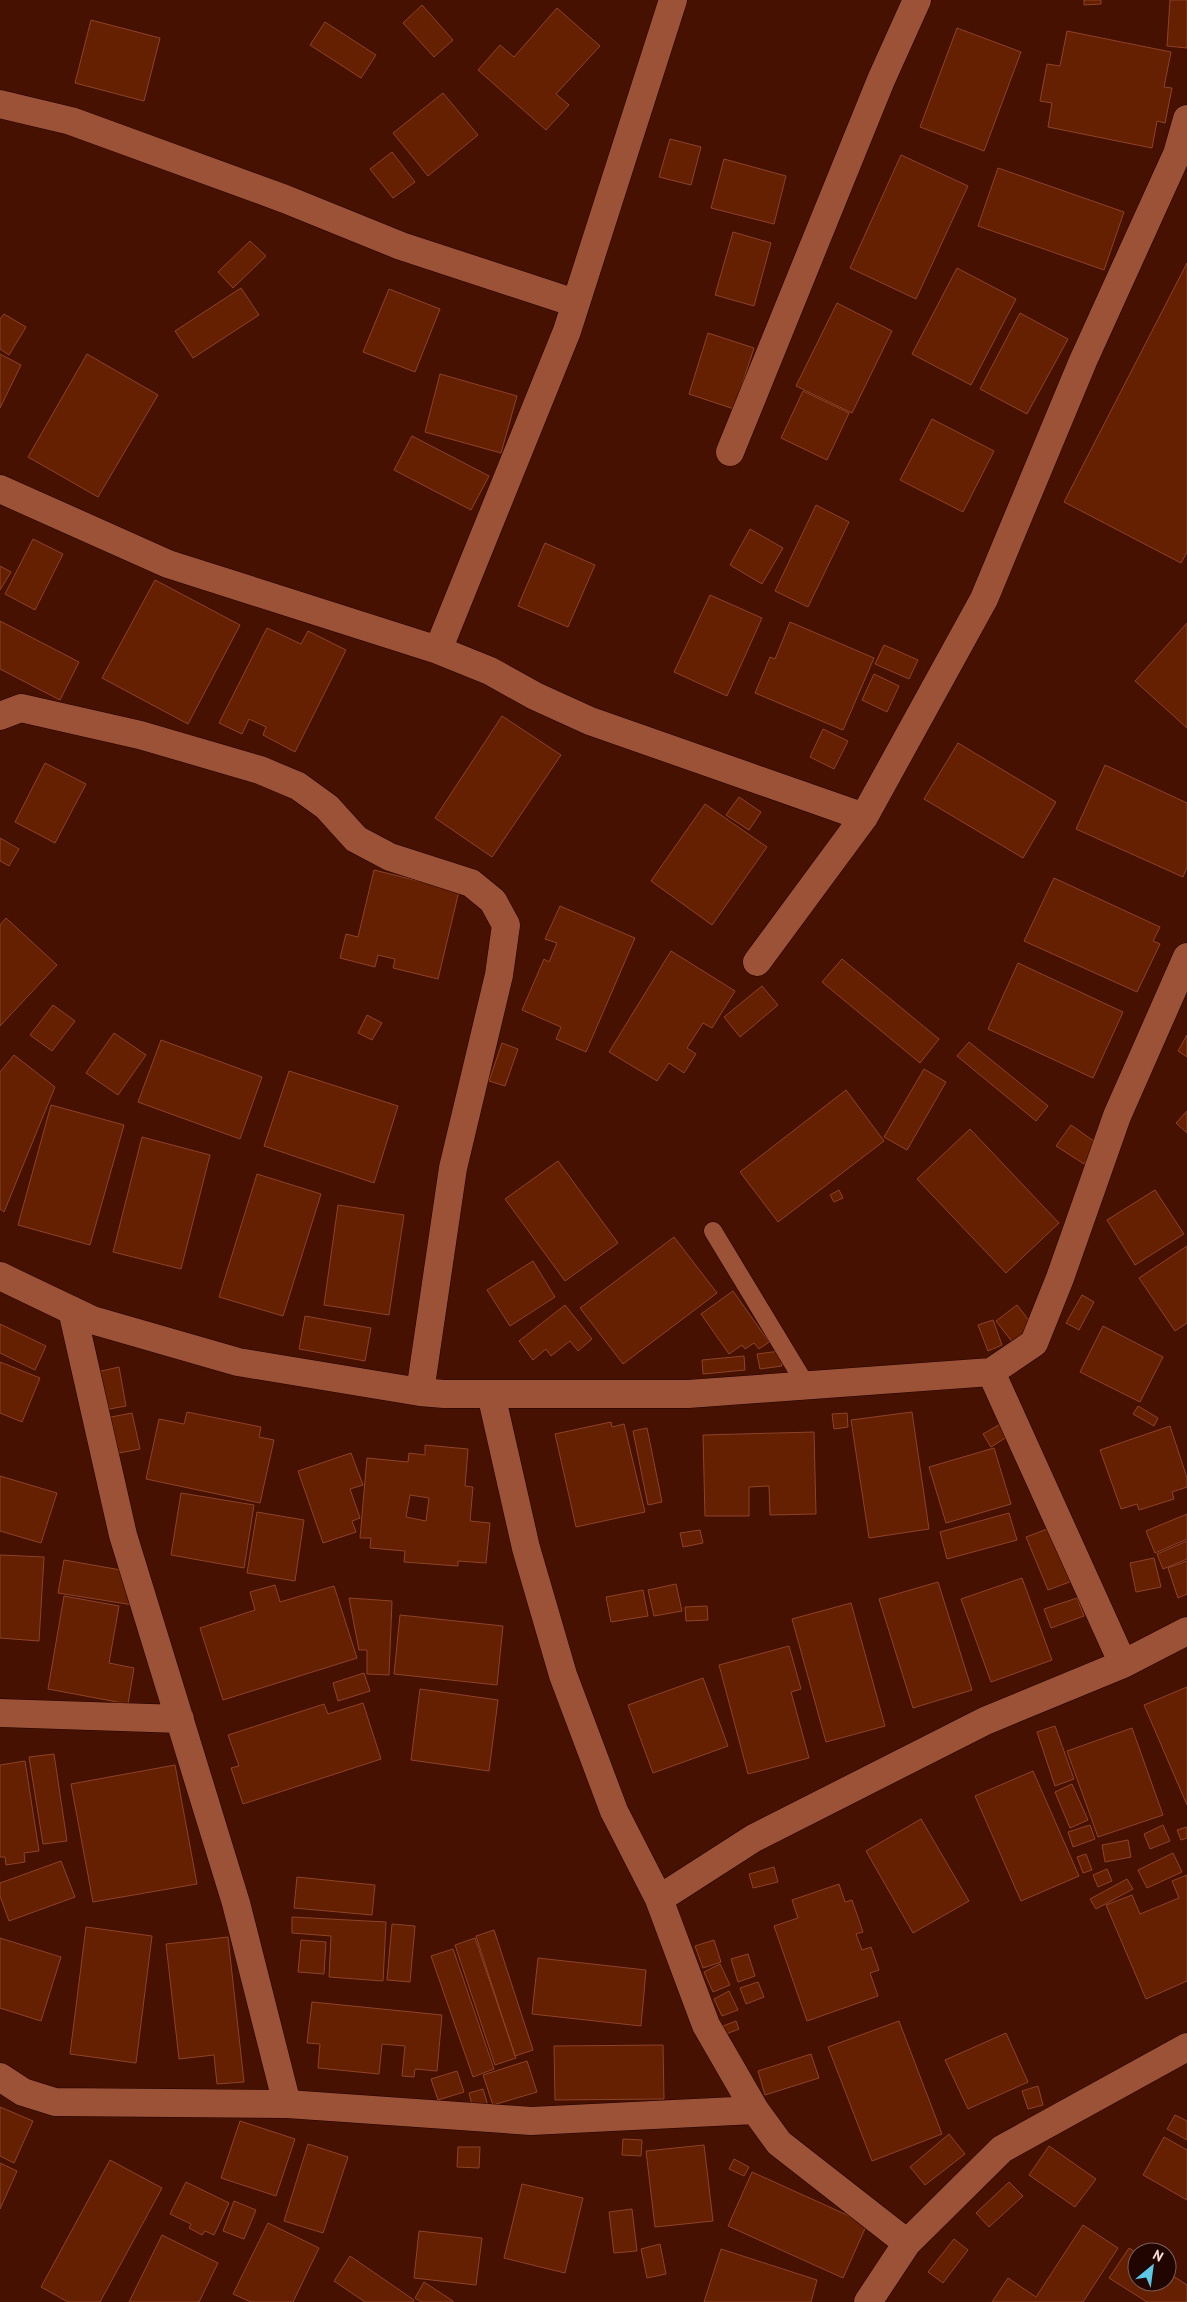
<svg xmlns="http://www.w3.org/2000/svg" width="1187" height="2302" viewBox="0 0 1187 2302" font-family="'PT Sans',sans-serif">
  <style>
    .building { fill: #651f01; stroke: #8c4329; fill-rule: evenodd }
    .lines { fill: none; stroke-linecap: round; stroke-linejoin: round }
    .service-casing { stroke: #230200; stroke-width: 19 }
    .minor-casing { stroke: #230200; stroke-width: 29 }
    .service { stroke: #9c5237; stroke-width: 18 }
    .minor { stroke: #9c5237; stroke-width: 28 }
  </style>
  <rect width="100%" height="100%" fill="#461100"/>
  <!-- building -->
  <path class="building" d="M1084 0H1101V4L1084 5Z
    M1170 0H1187V48L1167 46Z
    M422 5 453 40 434 57 403 23Z
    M557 8 600 46 556 94 569 105 546 130 478 70 500 45 514 57Z
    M91 20 160 38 144 101 75 83Z
    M325 22 376 55 361 78 310 45Z
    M957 28 1021 52 984 151 920 127Z
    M1067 31 1171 52 1164 87 1172 88 1165 123 1157 121 1152 148 1048 127 1052 103 1040 101 1047 64 1060 66Z
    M443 93 478 135 428 176 393 133Z
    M670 139 701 147 691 185 659 177Z
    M392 152 415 182 393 198 370 169Z
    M901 155 968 186 916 299 850 268Z
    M724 159 786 176 774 224 711 208Z
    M998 168 1124 212 1104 270 978 226Z
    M733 232 771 243 754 306 715 295Z
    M250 241 266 256 233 288 218 272Z
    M1187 263V552L1181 563 1064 502Z
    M957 268 1016 299 971 385 912 354Z
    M241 288 259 315 193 358 175 331Z
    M389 289 440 309 415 372 363 352Z
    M837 303 892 331 852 413 796 386Z
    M1020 313 1068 339 1027 414 980 389Z
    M4 314 26 327 9 355 0 349V319Z
    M708 333 754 348 734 409 689 394Z
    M0 354 21 365 0 408Z
    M87 354 158 395 98 497 28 457Z
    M440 374 517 396 501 453 425 432Z
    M803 391 849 413 827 460 781 438Z
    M932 419 994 451 963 512 900 480Z
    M412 436 489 476 471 510 394 470Z
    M816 505 849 522 808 607 775 591Z
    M750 529 783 548 762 584 730 565Z
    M33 539 63 554 35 610 5 594Z
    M545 543 595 565 568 627 518 606Z
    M0 566 11 572 0 590Z
    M155 580 240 625 188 724 102 678Z
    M710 595 762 618 727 696 674 672Z
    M0 621 79 662 60 700 0 669Z
    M790 622 874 658 843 730 755 693 770 657 775 659Z
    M1187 623V728L1135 681Z
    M267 628 301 644 308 631 346 650 295 752 263 735 266 727 249 719 242 734 219 723Z
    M884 645 918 660 909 679 875 664Z
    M874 674 899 686 887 712 862 700Z
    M502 716 561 755 492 857 435 818Z
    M823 729 848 741 834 769 810 757Z
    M958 743 1056 802 1023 858 924 799Z
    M45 763 86 784 55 843 15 822Z
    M1105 765 1187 803V867L1183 877 1076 829Z
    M739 797 761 812 749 830 726 815Z
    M705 804 767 847 712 925 651 881Z
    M0 838 19 849 9 866 0 861Z
    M374 870 459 891 438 979 393 968 395 959 378 955 375 967 340 958 346 934 358 937Z
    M1054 878 1160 927 1153 941 1160 944 1137 992 1024 941Z
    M560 906 635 938 586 1052 556 1039 561 1027 522 1010 544 959 549 962 557 943 545 939Z
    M6 918 57 965 0 1026V925Z
    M671 951 735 991 712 1028 703 1023 687 1048 696 1054 684 1073 669 1063 657 1081 609 1052Z
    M842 959 939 1039 920 1063 822 982Z
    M1018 963 1123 1012 1093 1078 988 1029Z
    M762 986 778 1005 740 1037 724 1017Z
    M53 1005 75 1021 52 1051 30 1035Z
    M367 1015 382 1023 372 1040 358 1033Z
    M114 1033 146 1055 118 1095 86 1073Z
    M1187 1035V1057L1178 1051Z
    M161 1040 262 1077 240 1139 138 1102Z
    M969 1042 1048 1106 1036 1121 957 1056Z
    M502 1043 518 1049 505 1086 489 1081Z
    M14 1055 55 1087 4 1212 0 1209V1072Z
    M924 1069 946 1082 907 1150 884 1137Z
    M289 1071 398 1106 374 1183 264 1146Z
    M846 1090 884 1141 778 1222 740 1172Z
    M51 1105 124 1125 90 1245 18 1225Z
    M1187 1111V1133L1176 1123Z
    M1071 1125 1098 1144 1084 1164 1056 1146Z
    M970 1129 1059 1223 1006 1273 917 1179Z
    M142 1137 210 1155 181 1269 113 1252Z
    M558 1161 618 1243 565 1281 505 1199Z
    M257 1174 321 1194 283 1316 219 1297Z
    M839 1190 843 1198 834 1202 830 1195Z
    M1155 1190 1184 1234 1135 1265 1107 1220Z
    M338 1205 404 1215 389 1315 324 1305Z
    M674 1237 717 1293 623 1364 580 1308Z
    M1187 1246V1323L1175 1331 1139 1278Z
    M533 1261 555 1297 510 1326 487 1290Z
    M733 1291 769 1342 759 1349 754 1343 745 1349 742 1345 729 1354 701 1314Z
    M1082 1295 1094 1302 1079 1330 1066 1323Z
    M565 1305 592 1339 578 1351 570 1341 551 1356 546 1349 533 1360 519 1341Z
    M1017 1305 1034 1327 1013 1343 996 1321Z
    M305 1316 371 1328 365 1361 299 1349Z
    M993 1320 1002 1345 988 1351 978 1325Z
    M0 1324 46 1346 35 1370 0 1353Z
    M1103 1326 1163 1357 1140 1402 1080 1372Z
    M780 1351 782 1366 760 1369 757 1354Z
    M744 1356 745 1370 703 1374 702 1360Z
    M0 1362 40 1378 22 1422 0 1413Z
    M119 1367 126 1406 104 1410 97 1372Z
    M1138 1406 1158 1418 1154 1426 1133 1414Z
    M187 1412 261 1427 259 1437 274 1440 260 1503 146 1479 159 1419 184 1424Z
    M912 1412 929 1529 869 1538 851 1420Z
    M132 1413 140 1449 114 1454 106 1418Z
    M847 1413 848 1427 834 1429 832 1414Z
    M611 1422 612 1427 624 1424 645 1512 576 1527 555 1434Z
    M1002 1423 1010 1435 991 1447 983 1434Z
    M1170 1426 1187 1478V1487L1172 1492 1174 1499 1139 1510 1137 1504 1121 1509 1100 1450Z
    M647 1428 662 1502 648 1505 633 1431Z
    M814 1432 816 1514 770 1515 769 1486 749 1487V1516H705L703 1435Z
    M425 1445 468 1449 465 1486 473 1487 470 1521 490 1523 486 1563 458 1561V1566L404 1562 405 1551 370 1548 371 1538H360L367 1458 408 1462 409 1453 425 1455ZM410 1495 429 1498 426 1521 406 1517Z
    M994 1448 1011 1504 946 1523 929 1467Z
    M351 1453 363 1485 350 1489 360 1518 352 1521 356 1532 323 1543 298 1471Z
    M0 1476 57 1493 41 1543 0 1531Z
    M181 1493 254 1505 244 1568 171 1555Z
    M257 1512 304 1520 295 1581 247 1573Z
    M1009 1513 1017 1540 947 1559 940 1532Z
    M1187 1514V1539L1155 1553 1146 1531Z
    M1050 1528 1072 1581 1048 1590 1026 1537Z
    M700 1530 703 1543 683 1547 680 1533Z
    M1187 1541V1559L1163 1569 1157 1554Z
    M0 1555 44 1557 39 1641 0 1638Z
    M1154 1558 1161 1587 1136 1592 1130 1563Z
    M64 1560 121 1570 133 1605 58 1593Z
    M1187 1561V1594L1178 1598 1168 1568Z
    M1022 1578 1052 1660 991 1682 961 1599Z
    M938 1582 972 1690 913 1708 879 1599Z
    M676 1584 682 1611 654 1616 648 1590Z
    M275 1585 280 1602 334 1586 357 1658 223 1700 200 1628 255 1610 250 1592Z
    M643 1590 648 1616 611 1622 606 1597Z
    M64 1596 119 1606 109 1663 134 1668 128 1704 48 1689Z
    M349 1598 392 1601 389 1675 367 1674V1650H359Z
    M1077 1598 1084 1616 1051 1628 1044 1609Z
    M851 1603 885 1726 826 1742 792 1619Z
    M707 1606 708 1620 686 1621 685 1607Z
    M400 1615 503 1626 497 1685 394 1674Z
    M789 1646 801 1689 791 1692 809 1758 748 1774 719 1665Z
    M364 1673 370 1691 338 1701 333 1683Z
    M703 1678 728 1746 653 1773 628 1705Z
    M1187 1687V1805L1144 1705Z
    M420 1689 498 1700 489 1771 411 1760Z
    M363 1703 381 1759 243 1804 231 1768 239 1766 228 1735 324 1704 328 1714Z
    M1055 1726 1074 1779 1055 1786 1037 1732Z
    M1132 1728 1163 1815 1098 1837 1067 1751Z
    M54 1754 67 1841 43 1844 29 1757Z
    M25 1761 39 1851 24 1853 25 1862 6 1865 5 1857H0V1765Z
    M175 1765 197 1884 93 1902 71 1784Z
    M1033 1771 1079 1876 1021 1901 975 1796Z
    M1072 1784 1088 1820 1070 1828 1055 1792Z
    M921 1819 969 1901 913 1933 866 1851Z
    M1090 1825 1095 1839 1073 1847 1068 1832Z
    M1163 1825 1170 1841 1150 1849 1144 1834Z
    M1187 1827V1838L1181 1840 1177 1830Z
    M1128 1840 1131 1857 1105 1862 1102 1845Z
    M1173 1853 1182 1872 1147 1888 1138 1870Z
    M1086 1854 1092 1870 1083 1873 1077 1857Z
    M61 1861 75 1897 9 1921 0 1896V1883Z
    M774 1867 778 1882 753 1888 749 1874Z
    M1107 1869 1112 1881 1098 1887 1093 1875Z
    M1187 1875V1981L1146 1999 1106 1905 1132 1895 1140 1914 1179 1898 1172 1881Z
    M297 1877 375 1885 372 1915 294 1908Z
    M1127 1879 1133 1889 1096 1909 1090 1899Z
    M839 1884 845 1902 852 1900 863 1932 856 1934 862 1950 871 1947 879 1970 870 1973 878 1996 807 2021 774 1926 798 1918 792 1900Z
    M292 1917 386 1922 383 1981 329 1977 331 1936 292 1933Z
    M392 1924 415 1926 410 1982 387 1980Z
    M86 1927 152 1936 136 2063 70 2054Z
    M494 1930 533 2050 515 2056 476 1936Z
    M228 1937 244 2082 217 2084 214 2055 179 2059 166 1944Z
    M0 1938 61 1957 41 2021 0 2008Z
    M475 1938 516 2058 495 2065 455 1945Z
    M301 1940 326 1942 324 1974 298 1972Z
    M714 1940 721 1962 703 1968 695 1946Z
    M453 1949 494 2069 473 2077 431 1956Z
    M748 1954 755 1976 738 1982 731 1959Z
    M538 1958 646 1970 641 2026 532 2014Z
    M720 1964 730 1985 713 1992 704 1972Z
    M758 1982 764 1997 746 2004 740 1988Z
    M729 1991 738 2010 722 2016 714 1999Z
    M312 2002 442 2015 437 2071 415 2069 414 2077 402 2076 405 2046 382 2044 379 2074 318 2068 320 2044 307 2043Z
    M736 2021 739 2029 726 2034 723 2026Z
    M899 2021 942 2134 872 2161 828 2047Z
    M1006 2033 1028 2082 968 2109 945 2060Z
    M663 2045 664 2099 555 2100 554 2046Z
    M811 2054 819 2078 765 2095 758 2071Z
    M527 2061 537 2092 493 2105 483 2075Z
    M457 2071 464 2092 438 2100 431 2079Z
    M1038 2086 1043 2105 1028 2109 1022 2091Z
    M483 2089 488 2106 473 2109 469 2093Z
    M0 2107 33 2121 14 2163 0 2156Z
    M1175 2115 1187 2121V2140L1167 2129Z
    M240 2121 295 2139 276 2196 221 2178Z
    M949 2134 965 2154 925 2185 910 2167Z
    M1164 2137 1187 2150V2200L1143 2175Z
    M623 2139 642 2140 641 2156 622 2155Z
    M308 2144 348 2157 323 2233 284 2221Z
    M704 2145 713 2221 655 2227 646 2151Z
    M1049 2146 1096 2179 1075 2207 1029 2175Z
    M458 2147H480L479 2168 457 2167Z
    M734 2159 749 2167 744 2176 729 2169Z
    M110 2160 162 2188 100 2302H68L41 2287Z
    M0 2163 17 2171 0 2209Z
    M752 2172 867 2224 843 2278 728 2226Z
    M186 2182 229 2203 214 2235 205 2231 202 2235 189 2228 191 2224 170 2214Z
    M1009 2182 1023 2196 989 2227 976 2213Z
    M522 2184 583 2198 565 2273 504 2258Z
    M234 2201 256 2210 244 2239 223 2231Z
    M632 2209 637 2251 614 2253 609 2212Z
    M268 2223 319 2248 293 2302H251L233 2294Z
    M1083 2225 1118 2248 1083 2302H992L1008 2278 1036 2297Z
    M419 2231 482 2238 476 2285 414 2278Z
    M162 2235 218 2263 199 2302H129Z
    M954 2239 968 2250 943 2283 928 2272Z
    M660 2244 666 2274 647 2278 641 2249Z
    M1129 2248 1137 2253V2282H1167V2272L1187 2285V2302H1147L1109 2278Z
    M721 2249 817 2280 811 2302H704Z
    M350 2256 414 2300 413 2302H365L334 2281Z
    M424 2282 453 2301V2302H421L415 2298Z"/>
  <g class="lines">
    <!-- service casing -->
    <g class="service-casing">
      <path id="service" d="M713 1231 806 1385"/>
    </g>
    <!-- minor casing -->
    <g class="minor-casing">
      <path id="minor" d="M0 104 71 121 285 199 401 246 575 303
        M730 452 881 80 917 0
        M0 489 168 564 438 650 567 331 673 0
        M438 650 490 671 535 696 590 721 864 817
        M0 716 21 708 140 735 260 770 298 786 327 807 356 839 390 857 471 883 493 901 506 925 499 975 453 1168 420 1392
        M757 962 864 817 984 599 1083 361 1177 154 1187 119
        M0 1276 92 1320 238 1362 420 1392 444 1394H688L991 1372 1123 1664
        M72 1310 123 1535 236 1903 287 2104
        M991 1372 1034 1343 1060 1278 1117 1116 1187 957
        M491 1394 526 1548 563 1675 614 1811 659 1899 706 2025 755 2110 779 2143 907 2243
        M0 1713 180 1719
        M659 1899 754 1838 985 1721 1123 1664 1187 1631
        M0 2077 23 2092 55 2102 287 2104 531 2121 755 2110
        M868 2302 907 2243 1002 2149 1187 2047"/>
    </g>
    <!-- service -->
    <use href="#service" class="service"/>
    <!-- minor -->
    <use href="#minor" class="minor"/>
  </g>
  <!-- north arrow -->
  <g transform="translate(1152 2267) rotate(29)"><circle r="24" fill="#200500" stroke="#785d56"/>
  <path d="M0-4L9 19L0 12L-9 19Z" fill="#5cc7e7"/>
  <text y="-8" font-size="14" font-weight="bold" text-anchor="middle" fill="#fbe0d7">N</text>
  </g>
</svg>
